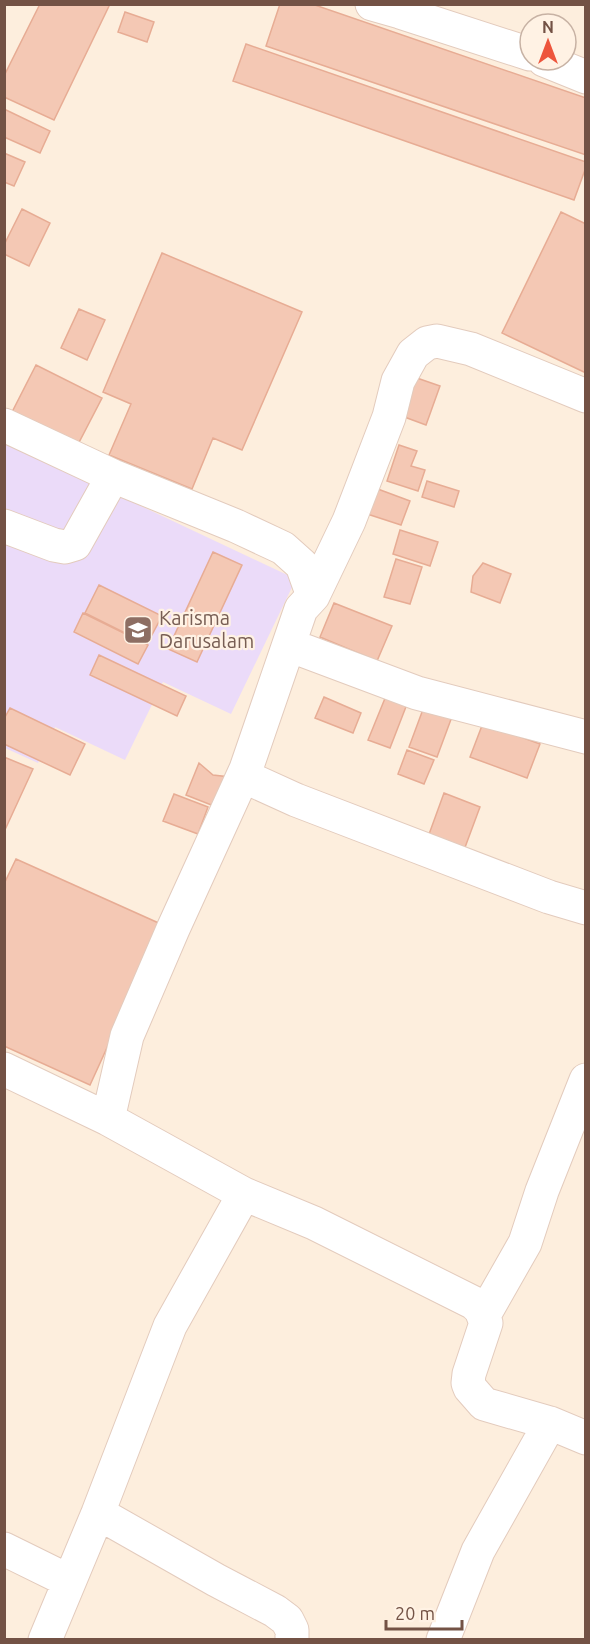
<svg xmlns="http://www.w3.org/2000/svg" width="590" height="1644" viewBox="0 0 590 1644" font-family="Ubuntu,sans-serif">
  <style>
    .education { fill: #ebdbf9 }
    .building { fill: #f4c8b4; stroke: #e7ac94; stroke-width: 1.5 }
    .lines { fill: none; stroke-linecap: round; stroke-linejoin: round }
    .minor-casing { stroke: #e3cbbd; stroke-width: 35 }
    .minor { stroke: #fff; stroke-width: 33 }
    .labels { text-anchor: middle; stroke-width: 4.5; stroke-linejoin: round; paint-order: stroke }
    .education-label { font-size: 20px; fill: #785e54; stroke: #fff2e4; text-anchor: start }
  </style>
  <rect width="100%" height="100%" fill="#fdeedd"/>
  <!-- education -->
  <path class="education" d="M5 442 296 579 231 714 163 682 125 760 55 727 38 763 5 748Z"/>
  <!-- building -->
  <path class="building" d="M40 4H110L54 120 4 97V76Z
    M280 4H312L586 98V155L266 46Z
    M125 12 154 22 147 42 118 32Z
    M246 44 586 162V167L574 200 233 81Z
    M4 109 50 131 40 153 4 137Z
    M4 153 25 162 14 186 4 182Z
    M22 209 50 223 29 266 4 254V245Z
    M561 212 586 224V373L502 333Z
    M162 253 302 312 242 450 213 438 192 489 109 455 131 404 103 392Z
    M79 309 105 320 87 360 61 348Z
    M36 365 102 398 74 452 8 420Z
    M414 377 440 386 426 425 399 415Z
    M399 445 417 451 411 466 425 470 418 491 387 481Z
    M427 481 459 491 454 507 422 497Z
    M367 485 410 501 401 525 358 511Z
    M400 530 438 542 430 566 393 554Z
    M213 552 242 565 197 662 168 649Z
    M396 559 422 567 410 604 384 597Z
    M483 563 511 574 500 603 471 592 473 576Z
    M99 585 162 616 147 644 85 613Z
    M334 603 392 626 377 661 320 637Z
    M83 613 148 645 138 664 74 632Z
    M99 655 186 696 177 716 90 675Z
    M388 691 409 699 390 748 368 740Z
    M324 697 361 713 353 733 315 718Z
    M425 704 453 714 437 757 409 747Z
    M10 708 85 744 70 775 4 744V719Z
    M483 723 540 744 527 778 470 757Z
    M407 750 434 760 424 784 398 774Z
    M4 757 33 769 4 832Z
    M199 763 213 775 230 777 219 808 186 795Z
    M444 793 480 807 464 850 428 837Z
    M174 794 208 807 198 834 163 821Z
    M16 859 163 925 90 1085 4 1046V884Z"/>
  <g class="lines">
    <!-- minor casing -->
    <g class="minor-casing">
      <path id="minor" d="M372 4 400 12 530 54
        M544 60 586 77
        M4 425 113 476 236 526 283 548 302 565 313 596 301 609 246 769 173 929 127 1036 108 1119
        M4 526 54 545 65 547 75 544 113 476
        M313 596 349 521 389 417 398 381 413 354 427 343 437 341 471 349 586 396
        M289 645 417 693 586 737
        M243 776 296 800 549 897 586 908
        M4 1069 108 1119 244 1194 314 1223 474 1303 481 1310 486 1323 469 1374 468 1383 470 1388 484 1404 550 1423 586 1438
        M484 1315 525 1243 542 1191 586 1080
        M98 1513 216 1580 275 1611 287 1620 292 1630V1640
        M4 1549 69 1581
        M45 1640 98 1513 170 1326 244 1194
        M443 1640 478 1551 550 1423"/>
    </g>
    <!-- minor -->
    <use href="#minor" class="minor"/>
  </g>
  <!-- icons -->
  <defs>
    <g id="school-square" transform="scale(1.5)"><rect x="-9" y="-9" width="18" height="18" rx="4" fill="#8d6e63" stroke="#fff2e4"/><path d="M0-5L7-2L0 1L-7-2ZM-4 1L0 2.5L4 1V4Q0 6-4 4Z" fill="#fff"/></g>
  </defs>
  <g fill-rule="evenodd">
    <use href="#school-square" x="138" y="630"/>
  </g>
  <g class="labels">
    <!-- education labels -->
    <g class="education-label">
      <text x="159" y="625">Karisma<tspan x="159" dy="23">Darusalam</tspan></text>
    </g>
  </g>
  <!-- border -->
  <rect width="590" height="1644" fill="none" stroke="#735245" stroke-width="12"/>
  <!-- north arrow -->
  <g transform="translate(548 42)"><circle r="28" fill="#fff2e4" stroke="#c7b2a4" stroke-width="1.5"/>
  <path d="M0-4.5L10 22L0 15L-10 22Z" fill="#ed553c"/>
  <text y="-9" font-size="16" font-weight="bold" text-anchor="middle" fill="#735245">N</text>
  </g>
  <!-- scale -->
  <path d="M386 1620v9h76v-9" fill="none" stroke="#735245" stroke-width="3"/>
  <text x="395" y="1620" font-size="18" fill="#735245" stroke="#fff2e4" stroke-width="4.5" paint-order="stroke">20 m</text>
</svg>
